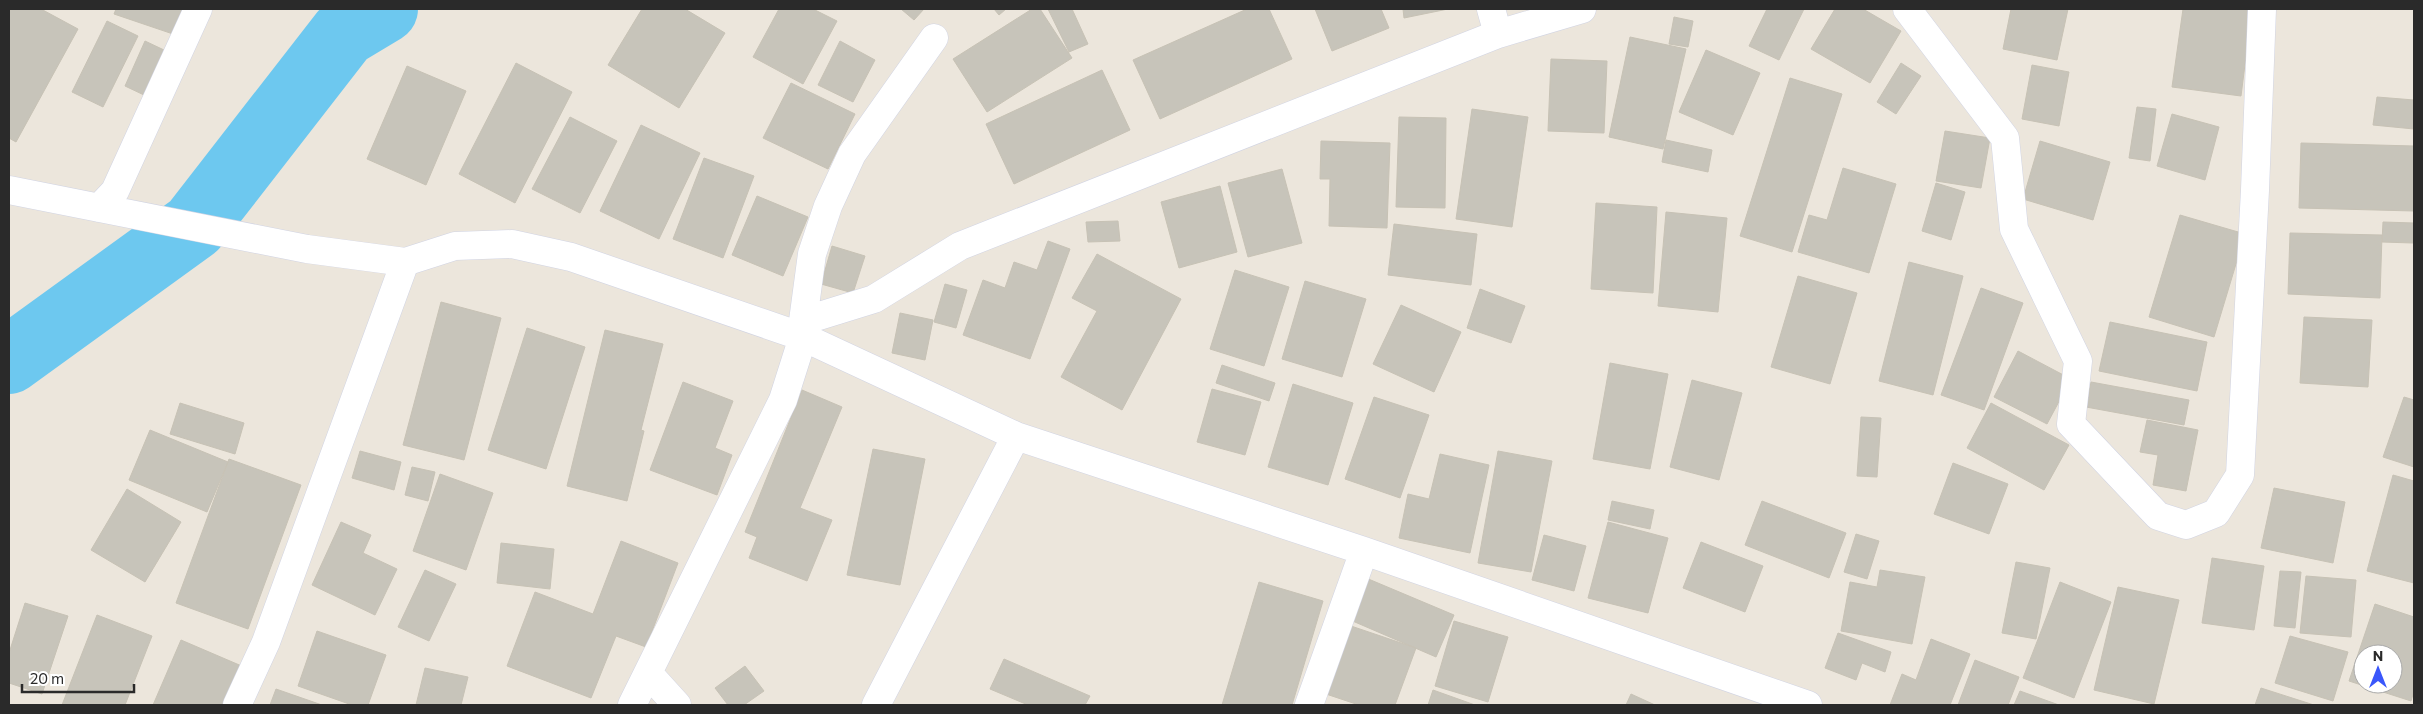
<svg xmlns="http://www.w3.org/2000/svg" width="2423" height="714" viewBox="0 0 2423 714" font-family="Commissioner,sans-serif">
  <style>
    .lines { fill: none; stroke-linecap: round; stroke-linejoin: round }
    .river { stroke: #6dc8ef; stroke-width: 68 }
    .building { fill: #c7c4ba; stroke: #c7c2b5; fill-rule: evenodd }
    .minor-casing { stroke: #d1d4e3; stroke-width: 29 }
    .minor { stroke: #fff; stroke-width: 28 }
  </style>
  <rect width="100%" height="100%" fill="#ece6dc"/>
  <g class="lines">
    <!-- river -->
    <path class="river" d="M9 360 194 226 344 33 384 9"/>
  </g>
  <!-- building -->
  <path class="building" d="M11 9H41L78 29 16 142 9 138V12Z
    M116 9H182L173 34 114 14Z
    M642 9H685L725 33 679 108 608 65Z
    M779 9H813L837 21 803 84 753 57Z
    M901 9H924L914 20Z
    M994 9H1006L999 15Z
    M1032 9H1040L1072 58 987 112 953 59Z
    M1048 9H1072L1088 44 1069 52Z
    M1247 9H1269L1292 59 1160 119 1133 60Z
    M1315 9H1381L1389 28 1332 51Z
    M1403 9H1448L1404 18Z
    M1767 9H1804L1779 60 1749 46Z
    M1835 9H1863L1901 31 1870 83 1811 49Z
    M2011 9H2068L2057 60 2003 49Z
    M2183 9H2252L2241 96 2172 87Z
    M1674 17 1693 21 1688 47 1669 44Z
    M107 21 138 36 103 107 72 92Z
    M1630 37 1686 49 1663 149 1609 137Z
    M145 41 164 50 144 95 125 86Z
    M840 41 875 60 853 102 818 85Z
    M1706 50 1760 73 1733 135 1679 112Z
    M1551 59 1607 61 1604 133 1548 131Z
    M516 63 572 92 515 203 459 174Z
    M1901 63 1921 76 1896 114 1877 102Z
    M2032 65 2069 72 2059 126 2022 119Z
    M407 66 466 91 426 185 367 159Z
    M1102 70 1130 130 1014 184 986 124Z
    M1790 78 1842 94 1792 252 1740 236Z
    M791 83 855 114 828 169 763 138Z
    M2377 97 2414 100V129L2373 125Z
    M2137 107 2156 109 2150 161 2129 158Z
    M1472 109 1528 117 1512 227 1456 219Z
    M2172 114 2219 127 2205 180 2157 166Z
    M570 117 617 141 580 213 532 189Z
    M1399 117 1446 118 1445 208 1396 207Z
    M641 125 700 153 659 239 600 211Z
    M1945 131 1990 138 1981 188 1936 181Z
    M1666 140 1712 150 1708 172 1662 162Z
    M1321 141 1390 143 1387 228 1329 226 1330 179H1320Z
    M2040 141 2110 162 2093 220 2023 199Z
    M2301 143 2414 146V211L2299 208Z
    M704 158 754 176 723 258 673 239Z
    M1843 168 1896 184 1869 273 1798 252 1809 215 1827 220Z
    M1282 169 1302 243 1248 257 1228 183Z
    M1936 183 1965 192 1951 240 1922 231Z
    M1220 186 1237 252 1179 268 1161 202Z
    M757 196 808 217 783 276 732 255Z
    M1596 203 1657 207 1653 293 1591 289Z
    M1666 212 1727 218 1718 312 1658 306Z
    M2180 215 2245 234 2214 337 2149 317Z
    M1118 221 1120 241 1088 242 1086 222Z
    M2383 222 2414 223 2413 243 2382 242Z
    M1394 224 1477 234 1471 285 1388 275Z
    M2290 233 2382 235 2380 298 2288 294Z
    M1048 241 1070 249 1030 359 963 335 983 280 1005 288 1014 262 1037 270Z
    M832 246 865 256 853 293 821 284Z
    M1097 254 1181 299 1122 410 1061 377 1097 311 1072 298Z
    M1909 262 1963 276 1933 395 1879 381Z
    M1235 270 1289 287 1264 366 1210 349Z
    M1798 276 1857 293 1830 384 1771 367Z
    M1305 281 1366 299 1342 377 1282 359Z
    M945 284 967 290 956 328 934 322Z
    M1981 288 2023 303 1984 410 1941 395Z
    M1480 289 1525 306 1511 343 1467 328Z
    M441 302 501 318 464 460 403 445Z
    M1401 305 1461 332 1434 392 1373 364Z
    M900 313 933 320 925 360 892 353Z
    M2304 317 2372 320 2368 387 2300 383Z
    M2110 322 2207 342 2197 391 2099 371Z
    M527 328 585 347 546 469 488 450Z
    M605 330 663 344 641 430 644 431 627 501 567 486Z
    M2018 351 2071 379 2047 424 1994 397Z
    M1610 363 1668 374 1650 469 1593 459Z
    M1222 365 1275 383 1269 401 1216 383Z
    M1692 380 1742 393 1719 480 1670 467Z
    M683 382 733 401 715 448 732 455 717 495 650 470Z
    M2091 382 2189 400 2184 425 2086 407Z
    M1293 384 1353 403 1328 485 1268 467Z
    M1212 389 1261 402 1245 455 1197 442Z
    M802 390 842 407 800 508 832 520 807 581 749 558 757 537 745 532Z
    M1374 397 1429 415 1400 498 1345 479Z
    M2404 397 2414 400V467L2383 457Z
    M180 403 244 423 235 454 170 434Z
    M1991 403 2069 445 2044 490 1967 448Z
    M1861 417 1881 418 1877 477 1857 476Z
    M2147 420 2198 430 2186 491 2153 485 2158 455 2140 452Z
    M150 430 228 462 207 512 129 480Z
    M873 449 925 459 900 585 847 575Z
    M360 451 401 462 394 490 352 478Z
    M1498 451 1552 461 1531 572 1478 563Z
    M1440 454 1489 465 1470 553 1399 538 1408 494 1429 499Z
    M229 459 301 485 248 629 176 603Z
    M1953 463 2008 484 1989 534 1934 514Z
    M412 467 435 472 428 501 405 495Z
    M440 474 493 493 466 570 413 551Z
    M2393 475 2414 481V583L2367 571Z
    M2274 488 2345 502 2333 563 2261 548Z
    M127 489 181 522 145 582 91 550Z
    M1612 501 1654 510 1650 529 1608 520Z
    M1762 501 1846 533 1829 578 1745 545Z
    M341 522 371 535 363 553 397 569 375 615 312 585Z
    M1608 522 1668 538 1648 613 1588 598Z
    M1856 534 1879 541 1867 579 1844 572Z
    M1544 535 1586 546 1574 591 1532 580Z
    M621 541 678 563 646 647 616 636 591 698 507 666 535 592 593 614Z
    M1701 542 1763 566 1745 612 1683 588Z
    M501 543 554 549 550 589 497 583Z
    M2212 558 2264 566 2254 630 2202 623Z
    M2016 562 2050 568 2036 639 2002 633Z
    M425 570 456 584 429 641 398 627Z
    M1880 570 1925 577 1912 644 1841 631 1850 582 1877 587Z
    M2280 571 2301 572 2295 628 2274 626Z
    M2306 576 2356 580 2351 637 2300 633Z
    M1366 578 1454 615 1436 657 1348 619Z
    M1259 582 1323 601 1292 705H1222Z
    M2060 582 2111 602 2074 698 2023 678Z
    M2118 587 2179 600 2154 704 2094 690Z
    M25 603 68 616 42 694 9 683V653Z
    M2375 604 2414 617V691L2411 701 2349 681ZM2363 654H2393V684H2363Z
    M97 615 152 636 125 705H62Z
    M1454 621 1508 637 1488 702 1435 686Z
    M1351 626 1416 648 1395 705H1359L1326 694Z
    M317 631 386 655 368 705H352L298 686Z
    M1838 633 1891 652 1885 672 1862 663 1856 680 1825 668Z
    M2290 636 2348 652 2333 701 2275 683Z
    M1931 639 1970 654 1950 705H1890L1902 674 1916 680Z
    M181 640 244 667 227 705H153Z
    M1004 659 1090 696 1085 705H1028L990 689Z
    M1975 660 2019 677 2008 705H1958Z
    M745 666 764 691 744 705H728L715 688Z
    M425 668 468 677 461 705H416Z
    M2261 688 2314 705H2255Z
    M276 689 322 705H270Z
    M1433 690 1475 705H1428Z
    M2020 691 2059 705H2014Z
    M1631 694 1655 705H1626Z"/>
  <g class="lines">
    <!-- minor casing -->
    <g class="minor-casing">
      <path id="minor" d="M1491 9 1498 34
        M1907 9 2005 138 2014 229 2078 361 2071 424 2158 516 2186 525 2216 513 2240 475 2255 190 2262 9
        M9 190 307 249 405 262 455 246 512 244 571 257 803 337 1016 436 1364 551 1808 705
        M99 208 115 191 198 9
        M803 321 812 254 828 206 852 154 934 38
        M648 673 677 705
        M237 705 266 642 405 262
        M632 705 783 400 803 337V321L874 299 960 246 1498 34 1582 9
        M876 705 1016 436
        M1309 705 1364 551"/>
    </g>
    <!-- minor -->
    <use href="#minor" class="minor"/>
  </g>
  <!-- border -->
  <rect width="2423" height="714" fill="none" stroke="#2a2a2a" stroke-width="20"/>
  <!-- north arrow -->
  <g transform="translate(2378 669)"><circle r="24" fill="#ffffff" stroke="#aaaaaa"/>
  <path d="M0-4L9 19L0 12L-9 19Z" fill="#3a57fb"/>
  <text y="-8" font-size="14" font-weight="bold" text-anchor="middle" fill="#2a2a2a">N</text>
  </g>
  <!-- scale -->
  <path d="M22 684v8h112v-8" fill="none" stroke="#2a2a2a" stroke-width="2.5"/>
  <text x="30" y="684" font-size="15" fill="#2a2a2a" stroke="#ffffff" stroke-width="4" paint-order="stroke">20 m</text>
</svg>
